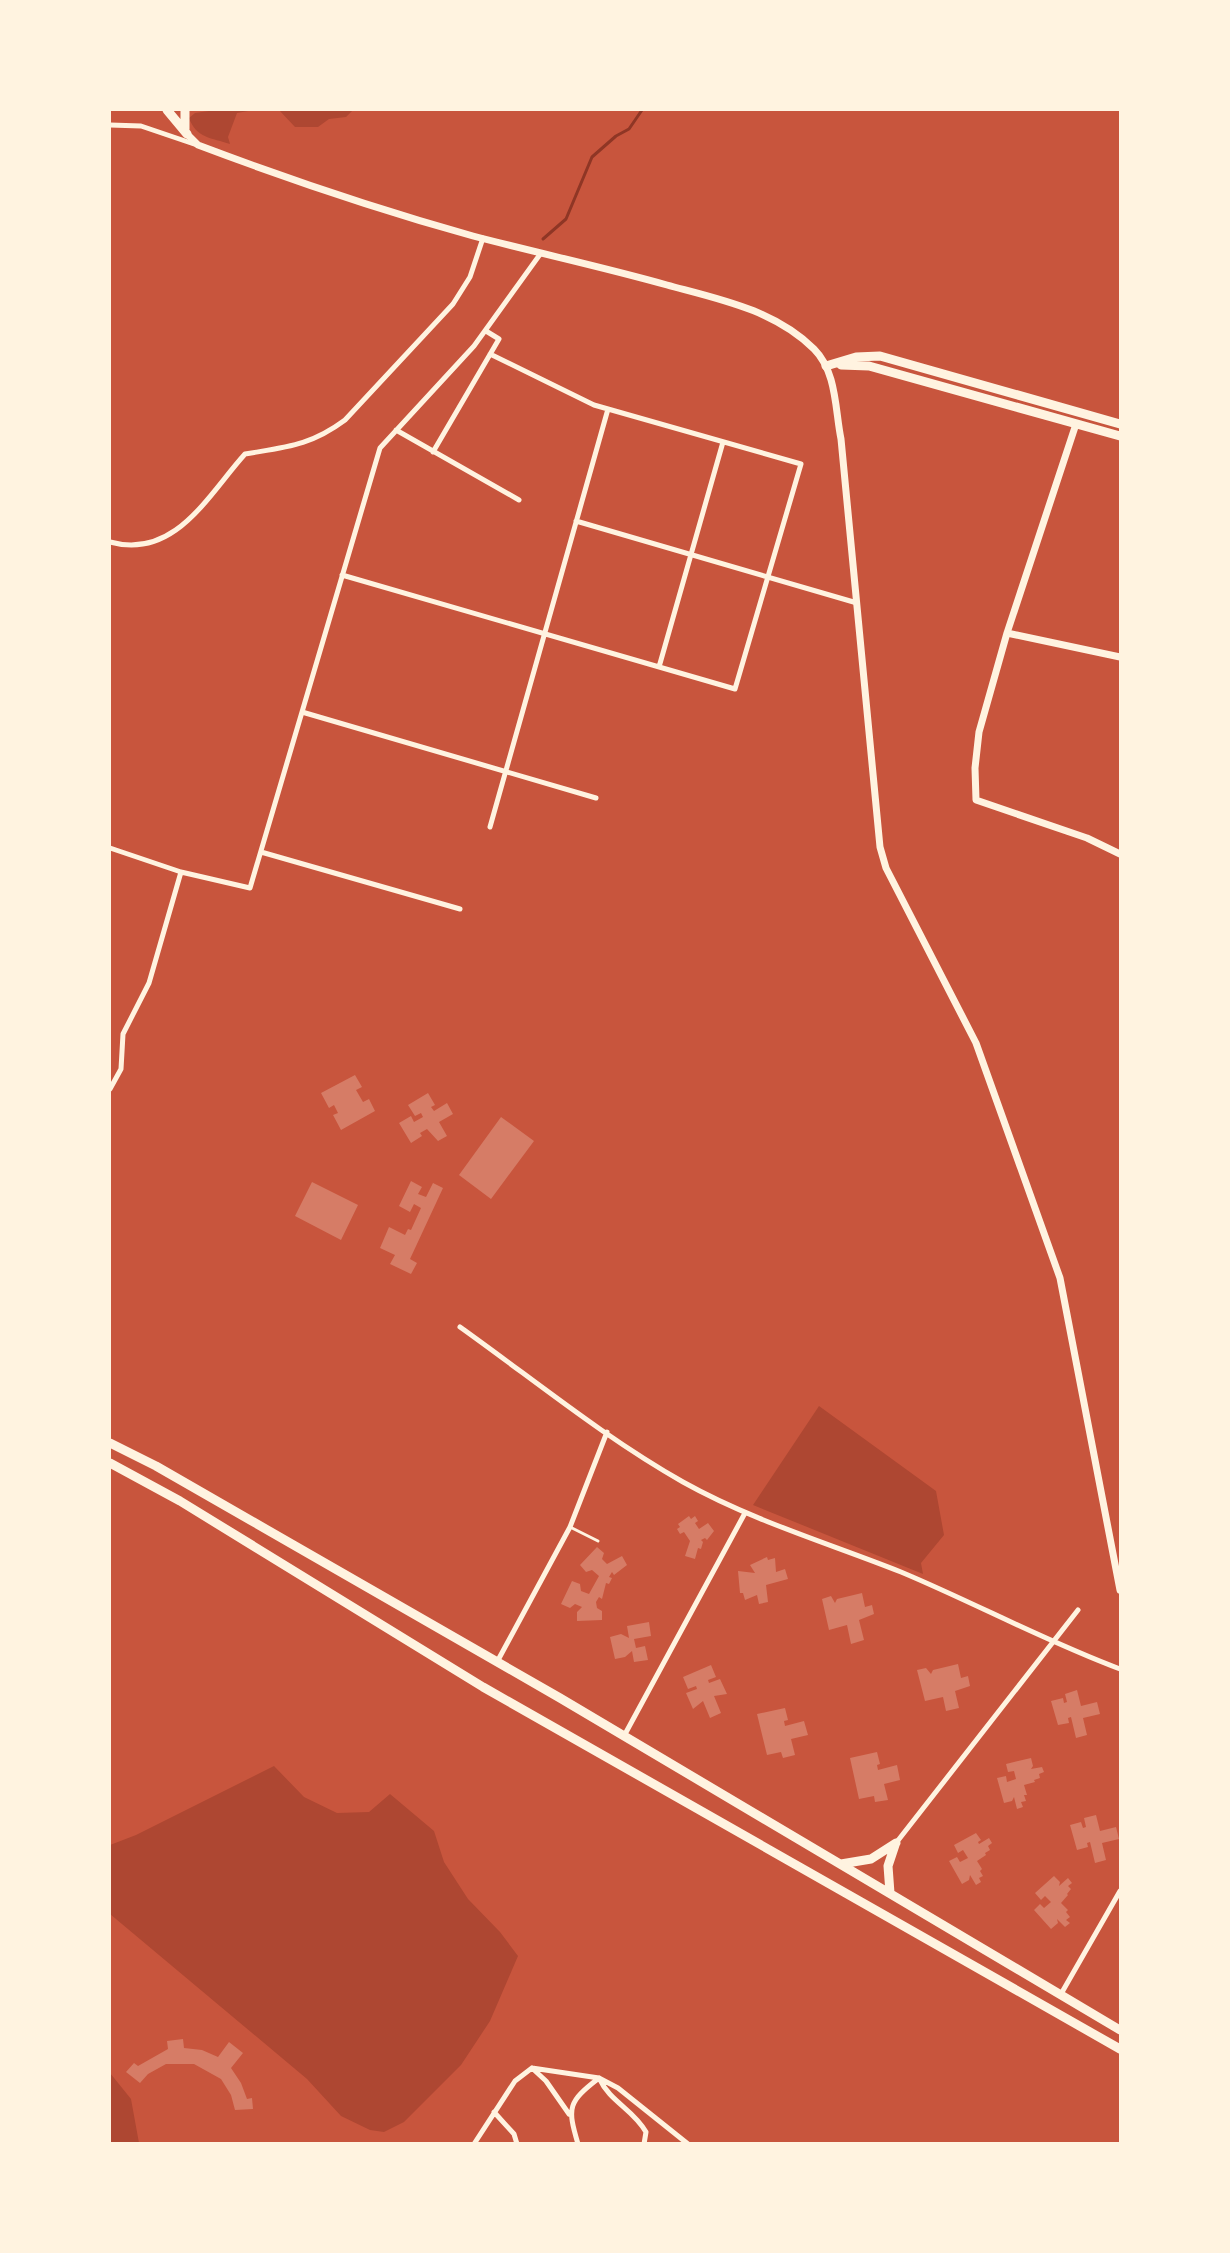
<svg xmlns="http://www.w3.org/2000/svg" width="1230" height="2253" viewBox="0 0 1230 2253" font-family="'Public Sans',sans-serif">
  <style>
    .green { fill: #ae4732 }
    .lines { fill: none; stroke-linecap: round; stroke-linejoin: round }
    .stream { stroke: #8f3625; stroke-width: 3 }
    .building { fill: #d67c66 }
    .service { stroke: #fff3e0; stroke-width: 3 }
    .minor { stroke: #fff3e0; stroke-width: 5 }
    .tertiary { stroke: #fff3e0; stroke-width: 7 }
    .primary { stroke: #fff3e0; stroke-width: 9 }
  </style>
  <rect width="100%" height="100%" fill="#c8553d"/>
  <!-- green -->
  <path class="green" d="M216 110H254L237 113 228 137 230 144C212 138 196 138 189 118L195 113Z
    M279 110H353L346 117 329 119 318 127H295Z
    M819 1406 936 1491 944 1535 921 1563 923 1574 753 1505Z
    M274 1766 304 1797 337 1813 369 1812 390 1794 434 1831 444 1862 468 1899 500 1932 518 1956 490 2021 461 2065 404 2122 384 2132 370 2130 341 2116 307 2079 110 1914V1845L136 1835Z
    M110 2055V2073L131 2099 139 2143H110Z"/>
  <g class="lines">
    <!-- stream -->
    <path class="stream" d="M543 239 566 219 592 157 616 136 629 129 642 110"/>
  </g>
  <!-- building -->
  <path class="building" d="M355 1075 362 1087 356 1090 363 1102 369 1099 375 1111 341 1130 333 1115 338 1113 334 1105 329 1108 321 1093Z
    M428 1093 435 1105 431 1107 434 1111 447 1103 453 1114 439 1122 447 1136 438 1141 427 1129 420 1133 422 1136 411 1143 399 1123 411 1116 414 1122 423 1117 421 1113 415 1116 408 1105Z
    M501 1117 534 1141 491 1199 459 1175Z
    M411 1181 422 1187 418 1194 426 1197 433 1183 443 1188 410 1259 417 1263 411 1274 390 1264 395 1255 380 1248 389 1227 405 1235 408 1229 411 1230 421 1208 414 1204 410 1212 399 1206Z
    M312 1182 358 1205 341 1240 295 1216Z
    M689 1516 691 1519 695 1516 698 1521 695 1523 699 1529 708 1523 714 1531 707 1540 705 1538 701 1540 703 1542 701 1549 698 1548 695 1559 685 1556 690 1541 684 1532 680 1534 677 1529 680 1527 678 1524Z
    M597 1547 604 1553 602 1559 607 1564 622 1556 627 1565 614 1575 612 1572 609 1577 612 1578 609 1584 606 1583 602 1599 599 1597 596 1602 597 1608 602 1611V1620L577 1621V1612L582 1607 575 1604 570 1608 561 1604 572 1581 580 1584 581 1591 589 1594 599 1576 592 1570 586 1572 580 1565Z
    M767 1557 768 1560 775 1558 776 1572 785 1569 788 1579 766 1585 768 1602 759 1604 757 1595 745 1600 743 1593H740L738 1571 755 1573 750 1565Z
    M862 1593 865 1607 872 1605 874 1614 859 1620 864 1640 851 1644 847 1625 829 1630 822 1599 831 1596 835 1603 837 1599Z
    M649 1622 651 1636 634 1639 636 1648 645 1646 648 1660 634 1662 632 1651 625 1657 615 1659 610 1637 621 1634 629 1638 627 1626Z
    M958 1664 961 1678 968 1676 970 1686 955 1691 959 1708 946 1711 943 1697 925 1701 917 1670 926 1668 931 1674 933 1670Z
    M711 1665 716 1677 708 1680 709 1683 720 1679 727 1694 714 1696 721 1713 710 1718 703 1701 693 1709 686 1693 697 1689 696 1686 688 1689 683 1677Z
    M1077 1690 1081 1706 1097 1702 1100 1714 1083 1718 1087 1735 1076 1738 1071 1717 1068 1718 1069 1723 1058 1725 1051 1701 1063 1698 1064 1703 1067 1702 1065 1694Z
    M785 1708 788 1720 784 1721 785 1726 804 1721 808 1735 791 1739 795 1755 783 1758 781 1752 767 1755 757 1714Z
    M877 1752 880 1764 877 1765 878 1770 897 1765 900 1780 884 1784 888 1800 875 1802 874 1796 859 1799 850 1758Z
    M1031 1758 1033 1766 1031 1769 1042 1767 1044 1772 1039 1774 1040 1778 1034 1780 1035 1782 1024 1785 1027 1795H1024L1026 1801 1021 1802 1023 1807 1017 1809 1014 1797 1012 1801 1004 1803 997 1778 1006 1776 1007 1782 1016 1779 1014 1771 1008 1772 1006 1764Z
    M1096 1815 1100 1831 1116 1827 1119 1839 1102 1843 1106 1860 1095 1863 1090 1842 1087 1843 1088 1847 1077 1850 1070 1825 1081 1822 1083 1828 1086 1827 1084 1818Z
    M976 1833 981 1840 978 1842 979 1844 989 1838 992 1843 988 1846 990 1850 985 1853 986 1855 977 1861 982 1869 980 1871 983 1876 979 1878 981 1882 976 1885 970 1875 969 1880 962 1884 949 1861 957 1857 960 1862 968 1858 963 1850 958 1853 954 1845Z
    M1054 1876 1060 1882 1059 1886 1068 1878 1072 1883 1068 1886 1071 1889 1067 1894 1068 1895 1061 1903 1068 1910 1066 1912 1070 1917 1066 1920 1070 1923 1065 1927 1057 1919 1058 1923 1051 1929 1034 1910 1040 1904 1044 1908 1051 1902 1045 1896 1041 1900 1035 1893Z
    M183 2039 184 2048 202 2050 218 2057 229 2042 243 2053 231 2068 241 2083 247 2099 252 2098 253 2109 235 2110 231 2095 221 2079 194 2064H166L148 2074 140 2083 126 2072 134 2063 138 2066 168 2049 167 2041Z"/>
  <g class="lines">
    <!-- service -->
    <path class="service" d="M570 1527 598 1541"/>
    <!-- minor -->
    <path class="minor" d="M110 125 141 126 197 145
      M396 430 519 500
      M433 452 499 339 486 331
      M576 521 857 603
      M110 542C175 560 208 495 245 454 286 447 310 446 345 420L453 304 470 277 483 238
      M342 575 735 689 801 464 594 405 490 354
      M659 667 723 442
      M302 712 596 798
      M490 827 608 409
      M110 848 181 872 250 888 380 448 474 346 541 253
      M261 852 460 909
      M110 1089 121 1069 123 1034 149 983 181 872
      M460 1327C533 1379 605 1438 683 1482 753 1521 828 1543 901 1572 975 1603 1045 1641 1120 1669
      M497 1662 570 1527 607 1432
      M624 1736 745 1513
      M896 1843 1078 1610
      M1061 1994 1120 1891
      M532 2068 546 2081 569 2114
      M494 2112 514 2134 517 2144
      M474 2144 515 2081 532 2068 599 2078 618 2088 688 2144
      M578 2144C567 2107 568 2102 599 2078 610 2102 633 2109 646 2132L644 2144"/>
    <!-- tertiary -->
    <path class="tertiary" d="M187 134 198 145C288 179 380 210 473 236 538 253 603 267 667 285 719 299 775 310 814 349 837 372 835 410 841 439L880 847 886 868 976 1043 1060 1278 1120 1590
      M1076 424 1007 633 979 732 975 768 976 800 1087 838 1120 854
      M1007 633 1120 657"/>
    <!-- primary -->
    <path class="primary" d="M167 110 187 134
      M185 129V110
      M841 365 869 366 1120 436
      M826 366 856 357 880 356 1120 424
      M110 1443 156 1466 560 1698 1120 2030
      M110 1463 180 1501 483 1687 1120 2049
      M841 1864 871 1859 896 1843
      M890 1893 888 1866 895 1845"/>
  </g>
  <!-- border -->
  <rect width="1230" height="2253" fill="none" stroke="#fff3e0" stroke-width="222"/>
</svg>
